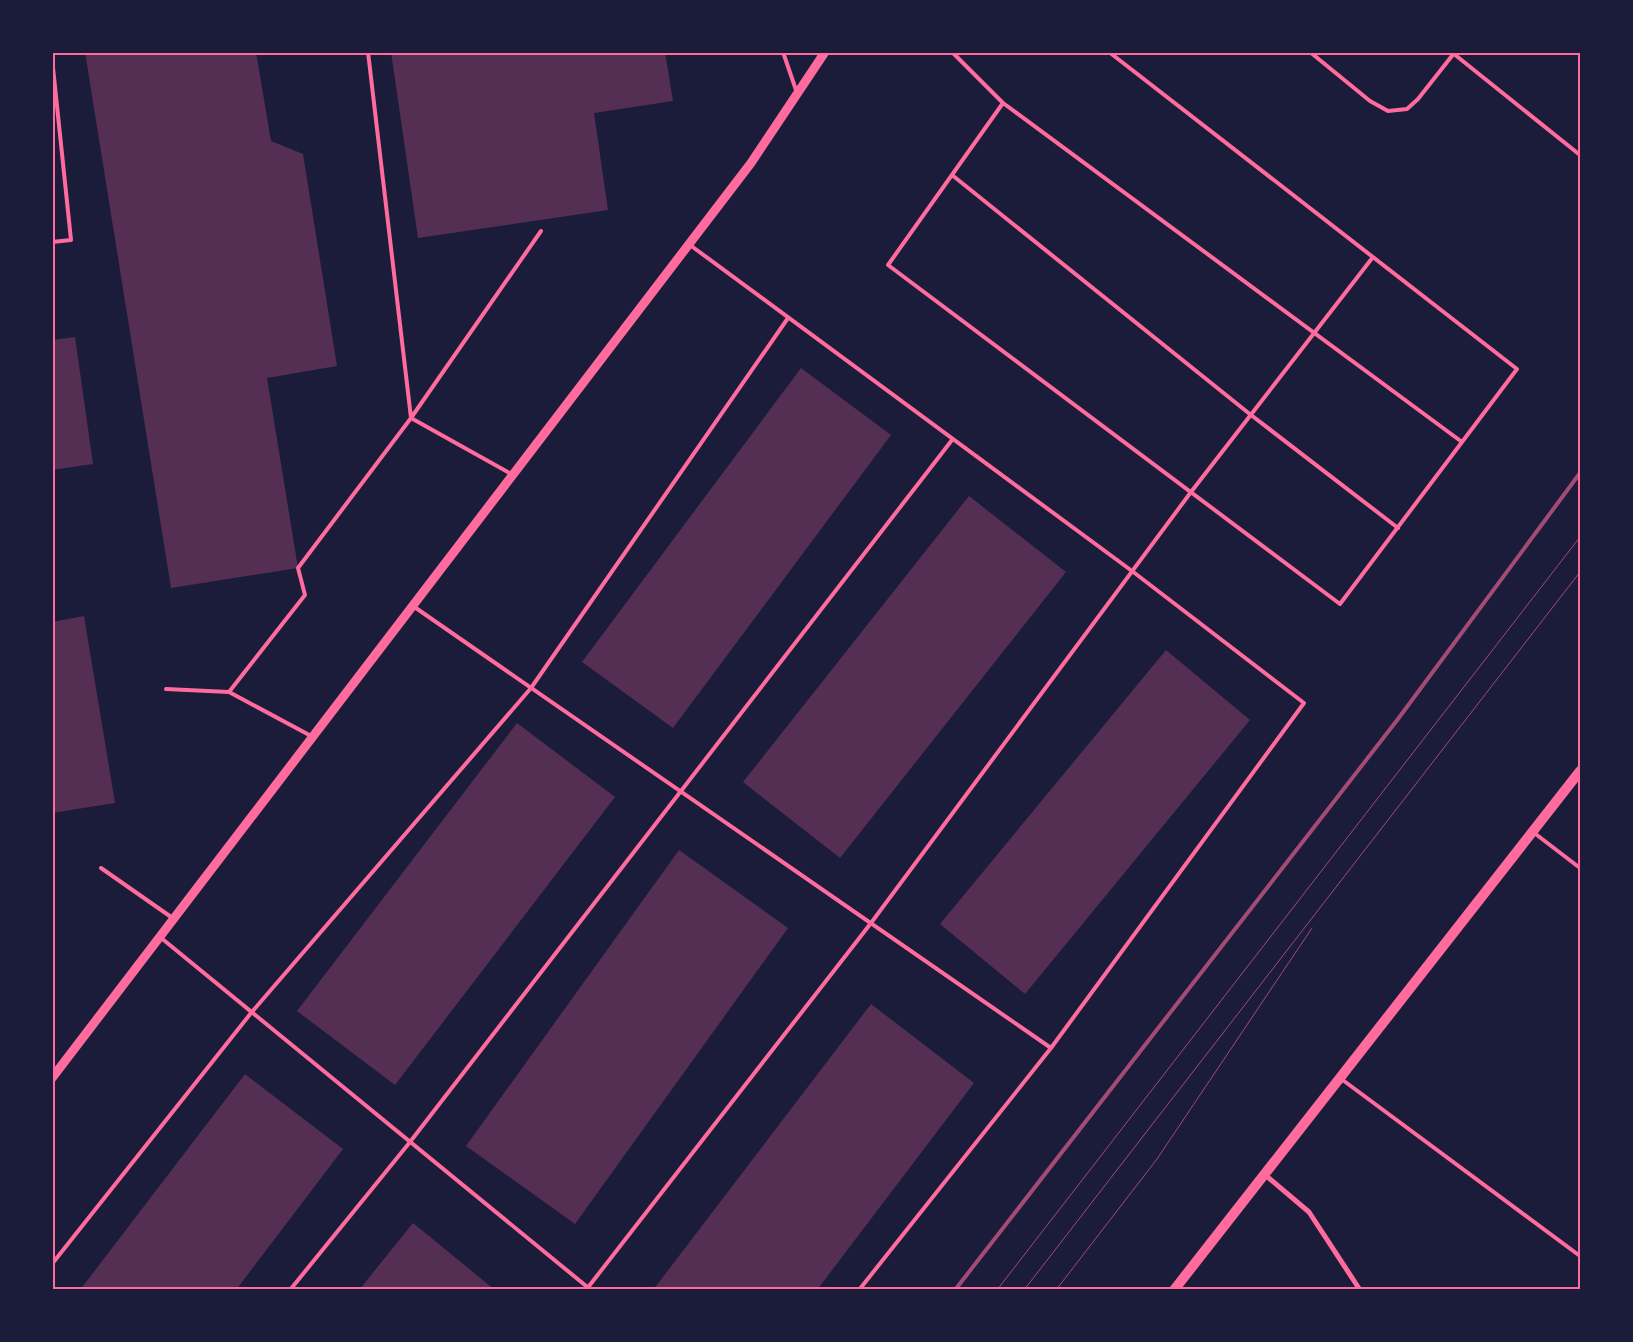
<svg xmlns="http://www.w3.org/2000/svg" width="1633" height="1342" viewBox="0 0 1633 1342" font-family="Merriweather,serif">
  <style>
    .building { fill: #542f53 }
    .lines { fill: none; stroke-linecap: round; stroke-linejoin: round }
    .service { stroke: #ff6b9d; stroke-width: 4 }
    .minor { stroke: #ff6b9d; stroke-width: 5 }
    .tertiary { stroke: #ff6b9d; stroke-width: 9 }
    .secondary { stroke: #ff6b9d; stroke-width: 10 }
    .tram { stroke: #a44b75; stroke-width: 1 }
    .rail { stroke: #a44b75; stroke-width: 4 }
    .neatline { fill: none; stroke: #ff6b9d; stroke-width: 2 }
  </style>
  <rect width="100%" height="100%" fill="#1b1b3a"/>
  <!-- building -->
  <path class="building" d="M85 52H256L271 141 303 154 337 366 267 378 298 568 171 588Z
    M391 52H665L673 101 594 113 608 210 418 238Z
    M75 337 93 464 52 470V340Z
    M801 368 891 435 673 728 582 662Z
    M969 496 1066 572 840 858 743 782Z
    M84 616 115 803 52 813V622Z
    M1166 650 1250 720 1025 994 940 924Z
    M517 723 615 797 395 1085 297 1011Z
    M679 850 788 928 575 1224 466 1146Z
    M871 1004 974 1083 817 1290H653Z
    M245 1074 343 1149 236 1290H80Z
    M413 1223 495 1290H359Z"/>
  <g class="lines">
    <!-- service -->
    <path class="service" d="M368 52 411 418 513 475
      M783 52 797 93
      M952 52 1003 103 1462 442
      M1310 52 1370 101 1388 111 1407 109 1418 99 1455 52
      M1454 54 1580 155
      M52 58 71 240 52 242
      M1003 103 888 265 1340 604 1517 369 1109 52
      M952 175 1251 415 1398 528
      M690 245 1132 571 1304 703 1051 1048 859 1290
      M413 606 1051 1048
      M166 689 229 692
      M313 737 229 692 305 595 298 568 411 418 541 231
      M1533 832 1580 868
      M101 868 174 919
      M160 937 591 1290
      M1340 1078 1580 1256
      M52 1264 251 1013 531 688 788 318
      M290 1290 410 1142 952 440
      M586 1290 871 923 1191 492 1373 257"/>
    <!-- minor -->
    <path class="minor" d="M1264 1174 1309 1212 1360 1290"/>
    <!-- tertiary -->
    <path class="tertiary" d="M52 1078 751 163 825 52"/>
    <!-- secondary -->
    <path class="secondary" d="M1174 1290 1580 771"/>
    <!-- tram -->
    <path class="tram" d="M997 1290 1580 537
      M1024 1290 1580 572
      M1056 1290 1157 1159 1312 928"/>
    <!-- rail -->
    <path class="rail" d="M955 1290 1398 719 1580 473"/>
  </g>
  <!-- border -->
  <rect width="1633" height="1342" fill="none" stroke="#1b1b3a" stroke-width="108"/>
  <rect x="54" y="54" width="1525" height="1234" class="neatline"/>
</svg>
